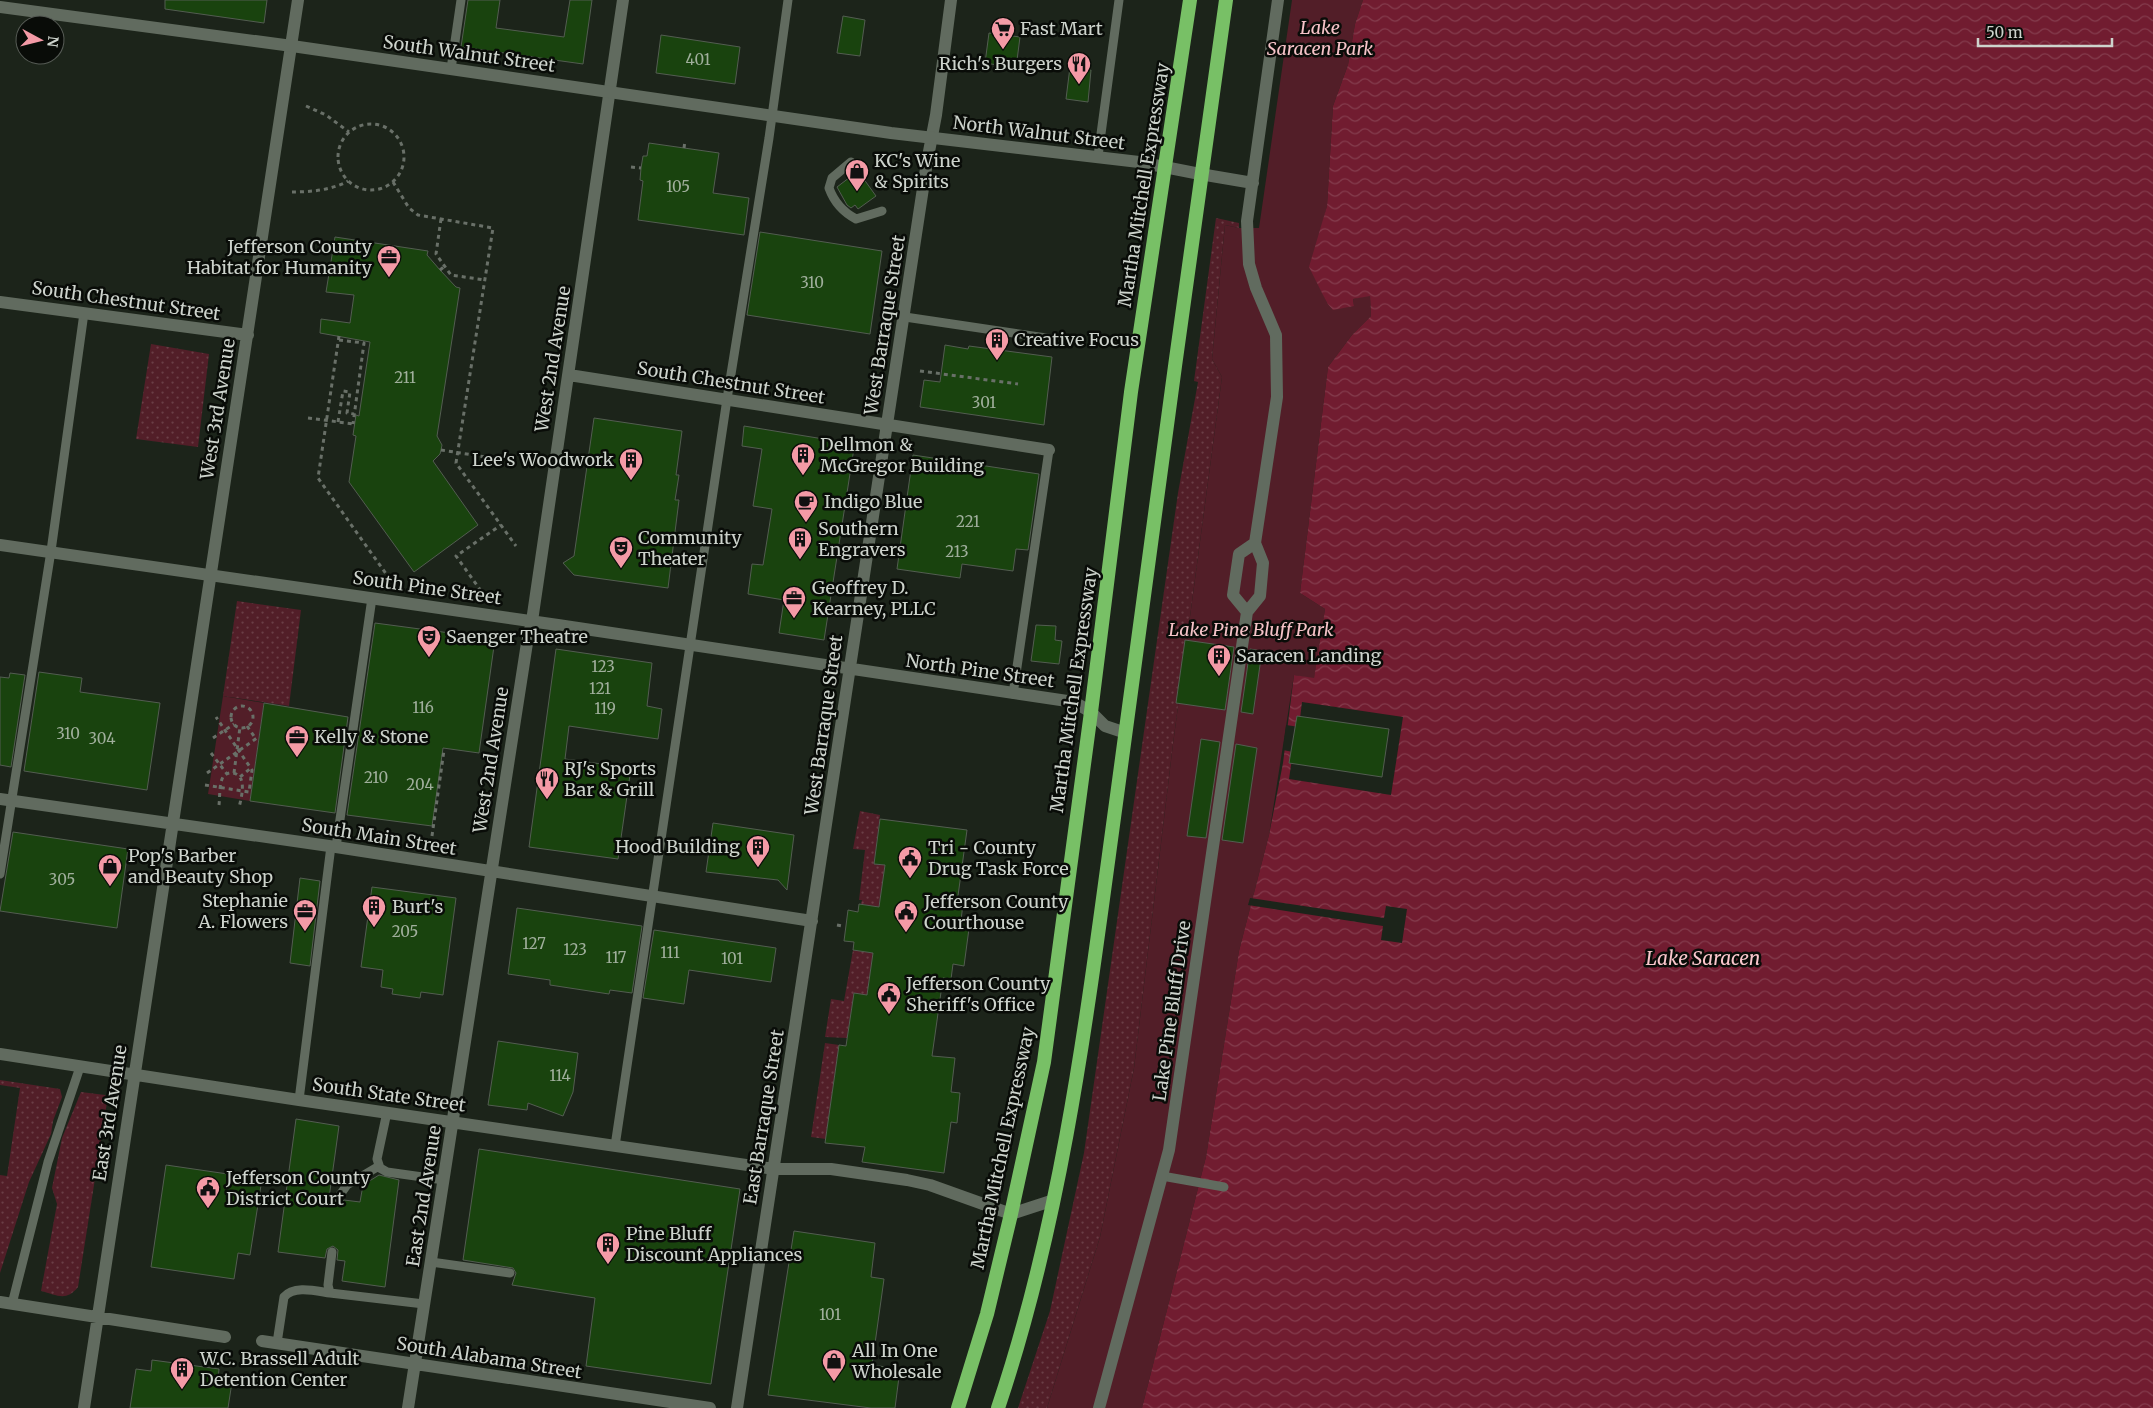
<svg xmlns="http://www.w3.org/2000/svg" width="2153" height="1408" viewBox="0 0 2153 1408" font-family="Merriweather,serif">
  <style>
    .grass { fill: url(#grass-dots) }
    .green { fill: #521e28 }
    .water { fill: url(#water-waves) }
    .pier { fill: #1c241a }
    .building { fill: #19430e; stroke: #535d51 }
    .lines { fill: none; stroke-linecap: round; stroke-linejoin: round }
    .path { stroke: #697068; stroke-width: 3; stroke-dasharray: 4 4; stroke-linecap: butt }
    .service { stroke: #616b5f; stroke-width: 9 }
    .minor { stroke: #616b5f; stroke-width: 12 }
    .tertiary { stroke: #616b5f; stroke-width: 12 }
    .trunk { stroke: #78c066; stroke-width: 14 }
    .labels { text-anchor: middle; stroke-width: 5; stroke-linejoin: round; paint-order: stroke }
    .number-label { font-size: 15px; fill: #a0af9c }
    .park-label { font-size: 18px; font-style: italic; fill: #f6c3c8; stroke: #090c08 }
    .poi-label { font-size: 18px; fill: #cdd3cc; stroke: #090c08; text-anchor: start }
    .street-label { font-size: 18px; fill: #cdd3cc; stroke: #090c08 }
    .water-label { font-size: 19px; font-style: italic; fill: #fbc7cd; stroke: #090c08 }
  </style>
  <defs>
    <pattern id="grass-dots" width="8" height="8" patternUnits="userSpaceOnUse" patternTransform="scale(1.25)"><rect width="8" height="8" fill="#521e28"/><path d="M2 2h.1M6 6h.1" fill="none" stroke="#6a3e46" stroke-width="1.8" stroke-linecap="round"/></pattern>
    <pattern id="water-waves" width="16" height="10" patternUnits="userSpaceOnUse" patternTransform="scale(1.25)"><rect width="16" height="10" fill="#711c30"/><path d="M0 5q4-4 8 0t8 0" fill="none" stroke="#843c4d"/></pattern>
  </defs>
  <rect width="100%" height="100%" fill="#1c241a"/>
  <!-- grass -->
  <path class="grass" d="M1216 218 1239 223V228L1225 225 1212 359 1222 377 1173 744 1134 1068 1100 1237 1047 1408H1018L1050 1311 1084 1153 1178 493 1198 382 1194 381Z
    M151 344 209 354 198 447 136 439Z
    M237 601 301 610 289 706 223 696Z
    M860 811 880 815 874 863 885 865 879 907 861 904 862 900H859L865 850 853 849Z
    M853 950 873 953 867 995 854 994 847 1038 825 1037 831 999 844 1001Z
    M825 1043 839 1045 826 1139 811 1137Z
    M0 1080 60 1089 62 1097 53 1121 51 1134 29 1182 0 1273V1175L7 1176 20 1088 0 1085Z
    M81 1092 105 1095 107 1102 78 1287C66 1302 57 1295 41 1291L57 1204 52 1188 62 1138Z"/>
  <!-- green -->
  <path class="green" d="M1292 0H1363L1355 24 1348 65 1333 106 1327 206 1320 234 1323 294 1327 303 1354 306 1353 299 1370 295 1371 316 1352 335 1328 367 1300 593 1325 609 1314 679 1294 675 1269 835 1239 951 1206 1157 1142 1408H1047L1100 1237 1134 1068 1173 744 1222 377 1212 359 1225 225 1239 228H1259Z
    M223 696 264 703 250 801 208 794Z"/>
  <!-- water -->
  <path class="water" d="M1363 0H2153V1408H1142L1206 1157 1239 951 1269 835 1283 763 1294 675 1314 678 1325 609 1300 593 1328 367 1352 335 1371 316 1370 296 1353 299 1354 306 1333 310 1327 303 1309 267 1327 206 1333 106 1348 65 1355 24Z"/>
  <!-- pier -->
  <path class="pier" d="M1302 702 1403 717 1391 795 1289 779 1293 752 1283 750 1286 725 1299 727Z
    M1250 898 1384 918 1386 906 1407 909 1402 943 1381 940 1383 926 1248 905Z"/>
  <!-- building -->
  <path class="building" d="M165 0H267L264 23 165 9Z
    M468 0H500L496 28 564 37 570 0H592L583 64 461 47Z
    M843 16 865 20 860 56 837 53Z
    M989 33 1020 37 1016 68 985 63Z
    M661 35 740 47 735 84 656 73Z
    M1070 67 1091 70 1088 102 1066 99Z
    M649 143 719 153 713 193 749 198 744 235 638 220 643 181 640 180 641 168 643 156H647Z
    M858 171 876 196 858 209 855 205 851 208 847 205 837 187Z
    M760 232 882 251 870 334 747 315Z
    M335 237 428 251 427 255 440 270 456 287 460 288 437 436 442 445 441 450 440 454 433 461 478 525 414 572 349 482 356 436 353 435 356 415 359 416 370 342 320 333 321 319 350 323 354 295 326 292Z
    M945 345 968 349 969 346 1052 357 1044 425 920 407 924 380 940 382Z
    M594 418 682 431 676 475H679L675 500H679L668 588 574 575 563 563 574 556Z
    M744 426 848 443 854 448 824 640 779 633 784 600 748 594 752 564 763 565 772 509 753 506 762 449 742 446Z
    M913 455 1039 474 1028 550 1016 549 1013 571 962 564 960 578 897 569Z
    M375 623 495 639 479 753 443 748 432 826 347 815Z
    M1036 625 1056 626 1055 640 1062 641 1059 664 1031 661Z
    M1185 640 1234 647 1225 710 1176 703Z
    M556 649 652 663 647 706 662 709 658 739 569 726 565 759 631 768 618 859 529 847Z
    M1250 649 1262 651 1253 714 1241 712Z
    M39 672 82 678 80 692 160 703 147 790 24 771Z
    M10 673 25 675 11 767 0 765V677L9 678Z
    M264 703 348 717 335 813 250 801Z
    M1297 716 1389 729 1382 777 1289 763Z
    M1201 739 1220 742 1206 838 1187 836Z
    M1236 744 1257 748 1243 843 1222 840Z
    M880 819 967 830 957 903 963 904 961 920 970 921 964 966 953 964 951 979 943 978 932 1056 955 1058 951 1092 960 1093 957 1123 951 1122 944 1173 862 1162 865 1147 825 1143 839 1045 846 1046 854 993 867 995 873 953 853 950 854 942 844 941 848 910 858 912 859 904 879 907 885 865 874 864Z
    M713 823 794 835 787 890 778 880 706 872Z
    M13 832 128 849 117 928 0 911Z
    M300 878 320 881 310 966 290 963Z
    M372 887 456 898 443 995 421 992 420 998 392 994 393 989 381 987 383 970 361 967Z
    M517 908 642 926 632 993 610 990 609 994 550 985V980L508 974Z
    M654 930 776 948 771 982 689 970 684 1004 643 998Z
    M498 1041 578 1053 573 1092 563 1116 528 1103 527 1110 488 1105Z
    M296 1119 339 1126 329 1198 334 1204 339 1205 344 1200 360 1202 363 1185 379 1175 399 1180 385 1287 342 1281 345 1261 337 1260 338 1250 333 1246 327 1249 325 1258 278 1252Z
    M479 1149 740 1189 711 1384 586 1366 595 1298 512 1285 516 1273 513 1268 463 1260Z
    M166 1165 262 1179 250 1255 238 1253 234 1279 151 1267Z
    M794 1231 875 1243 871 1277 884 1279 872 1365 900 1369 895 1408H871L768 1395Z
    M152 1360 219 1369 218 1380 232 1382 228 1408H130L136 1369 151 1371Z"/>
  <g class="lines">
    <!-- path -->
    <path class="path" d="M306 106 326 115 349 132
      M338 157a33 33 0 1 1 66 0a33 33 0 1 1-66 0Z
      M684 148 685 141
      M631 167 641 168
      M393 182 409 208 418 215 493 228 456 463 516 546
      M292 192C311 192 332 190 348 181
      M441 219 436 254 451 275 485 280
      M440 270 445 266
      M339 336 318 478 389 578
      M339 340 364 343 353 424
      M920 371 1018 384
      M308 418 354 424
      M338 422 343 391 350 392 347 413 354 414
      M441 450 486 457
      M481 591 456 556 501 525
      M231 717a11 11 0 1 1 22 0a11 11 0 1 1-22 0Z
      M247 726 256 739
      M213 738 234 724
      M211 753 227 774
      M207 773 257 738
      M234 773 240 727
      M240 777 251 768
      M205 785 249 792 252 770 216 717
      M219 805C220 797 219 784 223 777 225 774 230 772 233 773 248 776 241 798 239 808
      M432 836 444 750
      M837 925 842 926"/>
    <!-- service -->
    <path class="service" d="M451 69 461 0
      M1098 156 1119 0
      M851 162 832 178 829 188C834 202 843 212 856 219L882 211
      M905 317 1053 339
      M1013 694 1049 450
      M336 847 372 598
      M0 874 51 551 84 313
      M299 1100 331 846
      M387 1112 377 1159 380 1168 387 1172 444 1180
      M615 1146 727 399 769 138 788 0
      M1162 1176 1224 1187
      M337 1199 347 1185 379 1166
      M332 1252 328 1285 330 1293 424 1304
      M431 1262 510 1273
      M12 1304 48 1162 80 1067
      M277 1343 284 1297C294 1285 316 1291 330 1293"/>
    <!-- minor -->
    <path class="minor" d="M1200 174 1253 183
      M0 302 248 335
      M569 375 1049 450
      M0 545 558 625 1074 702 1091 712 1105 726 1126 733
      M1247 612 1233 595 1239 554 1255 543
      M0 799 336 847 812 921
      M0 1054 299 1100 774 1169H831L907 1180 930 1185 1011 1214 1054 1200
      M0 1302 225 1337
      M262 1341 710 1408
      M84 1408 298 0
      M408 1408 527 643 532 621 623 0
      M737 1408 927 162 936 115 951 0
      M1099 1408 1169 1150 1247 612 1260 596 1263 563 1255 543 1277 397 1276 335 1256 288 1249 264 1247 221 1278 0"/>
    <!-- tertiary -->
    <path class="tertiary" d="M0 7 292 46 891 133 1139 162 1200 174"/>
    <!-- trunk -->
    <path class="trunk" d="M958 1408 987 1314 1011 1214 1044 1062 1091 712 1131 392 1190 0
      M998 1408C1064 1212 1088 1007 1116 803 1153 536 1187 267 1226 0"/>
  </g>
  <!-- icons -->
  <defs>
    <g id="supermarket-pin" transform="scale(1.25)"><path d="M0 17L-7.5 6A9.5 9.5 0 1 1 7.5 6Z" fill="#f49aa6" stroke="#090c08"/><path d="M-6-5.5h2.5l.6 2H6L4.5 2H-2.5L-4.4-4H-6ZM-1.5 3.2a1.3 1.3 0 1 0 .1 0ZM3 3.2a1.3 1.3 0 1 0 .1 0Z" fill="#111"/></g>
    <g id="restaurant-pin" transform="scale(1.25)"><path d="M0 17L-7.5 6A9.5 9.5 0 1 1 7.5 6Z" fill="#f49aa6" stroke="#090c08"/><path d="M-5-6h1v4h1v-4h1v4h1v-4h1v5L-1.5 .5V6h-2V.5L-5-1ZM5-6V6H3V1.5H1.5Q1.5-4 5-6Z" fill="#111"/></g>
    <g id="shop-pin" transform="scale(1.25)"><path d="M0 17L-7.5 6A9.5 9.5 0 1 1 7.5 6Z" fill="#f49aa6" stroke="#090c08"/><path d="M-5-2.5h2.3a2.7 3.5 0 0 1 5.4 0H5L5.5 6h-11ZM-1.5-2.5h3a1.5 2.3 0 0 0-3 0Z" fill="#111"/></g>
    <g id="office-pin" transform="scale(1.25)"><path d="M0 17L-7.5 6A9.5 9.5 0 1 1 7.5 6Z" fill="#f49aa6" stroke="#090c08"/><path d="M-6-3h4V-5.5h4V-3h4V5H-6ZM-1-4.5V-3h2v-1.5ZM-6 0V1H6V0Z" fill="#111"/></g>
    <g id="building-pin" transform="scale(1.25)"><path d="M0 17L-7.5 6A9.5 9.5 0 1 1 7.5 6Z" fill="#f49aa6" stroke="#090c08"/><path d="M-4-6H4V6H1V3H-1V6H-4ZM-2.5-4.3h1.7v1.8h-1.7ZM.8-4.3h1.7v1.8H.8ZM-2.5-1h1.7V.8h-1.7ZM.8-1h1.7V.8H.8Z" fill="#111"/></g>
    <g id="cafe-pin" transform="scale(1.25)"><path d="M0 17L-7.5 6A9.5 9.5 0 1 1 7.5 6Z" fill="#f49aa6" stroke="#090c08"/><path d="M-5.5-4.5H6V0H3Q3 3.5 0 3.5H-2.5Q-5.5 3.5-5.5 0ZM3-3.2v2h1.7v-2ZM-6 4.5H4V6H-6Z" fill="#111"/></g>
    <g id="theatre-pin" transform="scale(1.25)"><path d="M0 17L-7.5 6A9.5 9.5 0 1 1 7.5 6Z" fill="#f49aa6" stroke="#090c08"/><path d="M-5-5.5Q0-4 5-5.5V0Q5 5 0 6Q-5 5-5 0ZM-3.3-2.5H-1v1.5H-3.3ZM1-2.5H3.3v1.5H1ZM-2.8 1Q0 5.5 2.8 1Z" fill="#111"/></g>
    <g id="civic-pin" transform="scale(1.25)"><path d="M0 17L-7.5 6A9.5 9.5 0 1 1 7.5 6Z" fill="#f49aa6" stroke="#090c08"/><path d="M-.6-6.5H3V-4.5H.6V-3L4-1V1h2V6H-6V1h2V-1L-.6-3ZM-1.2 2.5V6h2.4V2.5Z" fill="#111"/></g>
  </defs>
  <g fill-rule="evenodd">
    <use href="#supermarket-pin" x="1003" y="29"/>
    <use href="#restaurant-pin" x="1079" y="64"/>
    <use href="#shop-pin" x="857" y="171"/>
    <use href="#office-pin" x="389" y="257"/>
    <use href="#building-pin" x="997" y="340"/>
    <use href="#building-pin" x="803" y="455"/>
    <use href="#building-pin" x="631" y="460"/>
    <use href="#cafe-pin" x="806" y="502"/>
    <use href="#building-pin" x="800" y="539"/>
    <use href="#theatre-pin" x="621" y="548"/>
    <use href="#office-pin" x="794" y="598"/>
    <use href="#theatre-pin" x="429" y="637"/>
    <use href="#building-pin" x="1219" y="656"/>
    <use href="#office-pin" x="297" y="737"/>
    <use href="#restaurant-pin" x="547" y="779"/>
    <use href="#building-pin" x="758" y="847"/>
    <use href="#civic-pin" x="910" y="858"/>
    <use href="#shop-pin" x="110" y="866"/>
    <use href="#building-pin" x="374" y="907"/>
    <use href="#office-pin" x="305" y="911"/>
    <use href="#civic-pin" x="906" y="912"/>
    <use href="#civic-pin" x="889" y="994"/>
    <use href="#civic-pin" x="208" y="1188"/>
    <use href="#building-pin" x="608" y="1244"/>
    <use href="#shop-pin" x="834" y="1361"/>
    <use href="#building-pin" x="182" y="1369"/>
  </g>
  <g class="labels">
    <!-- number labels -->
    <g class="number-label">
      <text x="698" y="65">401</text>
      <text x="678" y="192">105</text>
      <text x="812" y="288">310</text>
      <text x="405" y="383">211</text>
      <text x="984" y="408">301</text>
      <text x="968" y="527">221</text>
      <text x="957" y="557">213</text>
      <text x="603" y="672">123</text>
      <text x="600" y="694">121</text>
      <text x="423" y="713">116</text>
      <text x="605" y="714">119</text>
      <text x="68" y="739">310</text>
      <text x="102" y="744">304</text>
      <text x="376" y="783">210</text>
      <text x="420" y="790">204</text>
      <text x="62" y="885">305</text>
      <text x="405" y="937">205</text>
      <text x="534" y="949">127</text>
      <text x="575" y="955">123</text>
      <text x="670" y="958">111</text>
      <text x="616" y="963">117</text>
      <text x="732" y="964">101</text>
      <text x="560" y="1081">114</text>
      <text x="830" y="1320">101</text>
    </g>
    <!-- park labels -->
    <g class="park-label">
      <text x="1320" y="34">Lake<tspan x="1320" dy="21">Saracen Park</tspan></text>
      <text x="1251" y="636">Lake Pine Bluff Park</text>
    </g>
    <!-- poi labels -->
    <g class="poi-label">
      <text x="1020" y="35">Fast Mart</text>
      <text x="1062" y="70" text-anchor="end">Rich's Burgers</text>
      <text x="874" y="167">KC's Wine<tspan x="874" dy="21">&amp; Spirits</tspan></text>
      <text x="372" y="253" text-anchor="end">Jefferson County<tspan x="372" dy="21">Habitat for Humanity</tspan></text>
      <text x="1014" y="346">Creative Focus</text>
      <text x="820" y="451">Dellmon &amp;<tspan x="820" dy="21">McGregor Building</tspan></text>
      <text x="614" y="466" text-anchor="end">Lee's Woodwork</text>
      <text x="824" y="508">Indigo Blue</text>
      <text x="818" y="535">Southern<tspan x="818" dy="21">Engravers</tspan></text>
      <text x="638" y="544">Community<tspan x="638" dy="21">Theater</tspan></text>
      <text x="812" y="594">Geoffrey D.<tspan x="812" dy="21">Kearney, PLLC</tspan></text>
      <text x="446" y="643">Saenger Theatre</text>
      <text x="1236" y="662">Saracen Landing</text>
      <text x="314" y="743">Kelly &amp; Stone</text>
      <text x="564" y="775">RJ's Sports<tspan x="564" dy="21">Bar &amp; Grill</tspan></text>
      <text x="740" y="853" text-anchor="end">Hood Building</text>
      <text x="928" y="854">Tri - County<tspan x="928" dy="21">Drug Task Force</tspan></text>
      <text x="128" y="862">Pop's Barber<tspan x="128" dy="21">and Beauty Shop</tspan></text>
      <text x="288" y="907" text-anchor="end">Stephanie<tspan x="288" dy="21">A. Flowers</tspan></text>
      <text x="924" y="908">Jefferson County<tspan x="924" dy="21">Courthouse</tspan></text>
      <text x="392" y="913">Burt's</text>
      <text x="906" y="990">Jefferson County<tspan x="906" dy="21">Sheriff's Office</tspan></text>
      <text x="226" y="1184">Jefferson County<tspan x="226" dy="21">District Court</tspan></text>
      <text x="626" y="1240">Pine Bluff<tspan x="626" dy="21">Discount Appliances</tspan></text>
      <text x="852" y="1357">All In One<tspan x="852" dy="21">Wholesale</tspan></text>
      <text x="200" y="1365">W.C. Brassell Adult<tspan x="200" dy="21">Detention Center</tspan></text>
    </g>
    <!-- street labels -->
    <g class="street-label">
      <text transform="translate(469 54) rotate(8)" y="6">South Walnut Street</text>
      <text transform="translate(1039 133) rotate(7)" y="6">North Walnut Street</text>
      <text transform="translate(1144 185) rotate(-81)" y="6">Martha Mitchell Expressway</text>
      <text transform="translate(126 301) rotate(8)" y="6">South Chestnut Street</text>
      <text transform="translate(885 325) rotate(-81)" y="6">West Barraque Street</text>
      <text transform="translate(553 359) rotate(-81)" y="6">West 2nd Avenue</text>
      <text transform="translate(731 383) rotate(9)" y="6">South Chestnut Street</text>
      <text transform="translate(218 409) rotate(-81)" y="6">West 3rd Avenue</text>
      <text transform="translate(427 588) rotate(8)" y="6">South Pine Street</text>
      <text transform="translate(980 671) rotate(8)" y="6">North Pine Street</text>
      <text transform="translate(1074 690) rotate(-82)" y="6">Martha Mitchell Expressway</text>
      <text transform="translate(824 725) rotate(-82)" y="6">West Barraque Street</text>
      <text transform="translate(491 760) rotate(-81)" y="6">West 2nd Avenue</text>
      <text transform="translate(379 837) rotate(9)" y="6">South Main Street</text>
      <text transform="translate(1172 1011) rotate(-82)" y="6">Lake Pine Bluff Drive</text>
      <text transform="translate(389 1095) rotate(8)" y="6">South State Street</text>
      <text transform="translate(110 1113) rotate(-81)" y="6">East 3rd Avenue</text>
      <text transform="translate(764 1117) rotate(-81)" y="6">East Barraque Street</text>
      <text transform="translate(1003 1148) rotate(-78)" y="6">Martha Mitchell Expressway</text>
      <text transform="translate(424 1196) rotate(-81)" y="6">East 2nd Avenue</text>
      <text transform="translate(489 1358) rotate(9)" y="6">South Alabama Street</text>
    </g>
    <!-- water labels -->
    <g class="water-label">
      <text x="1703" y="965">Lake Saracen</text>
    </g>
  </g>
  <!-- north arrow -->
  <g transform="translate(40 40) rotate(97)"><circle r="24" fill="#090c08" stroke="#575c56"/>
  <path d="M0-4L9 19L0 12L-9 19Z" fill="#f49aa6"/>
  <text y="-8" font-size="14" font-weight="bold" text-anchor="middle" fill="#cdd3cc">N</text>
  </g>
  <!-- scale -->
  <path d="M1978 38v8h134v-8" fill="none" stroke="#cdd3cc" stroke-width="2.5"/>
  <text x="1986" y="38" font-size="15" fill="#cdd3cc" stroke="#090c08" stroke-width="4" paint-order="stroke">50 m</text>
</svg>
